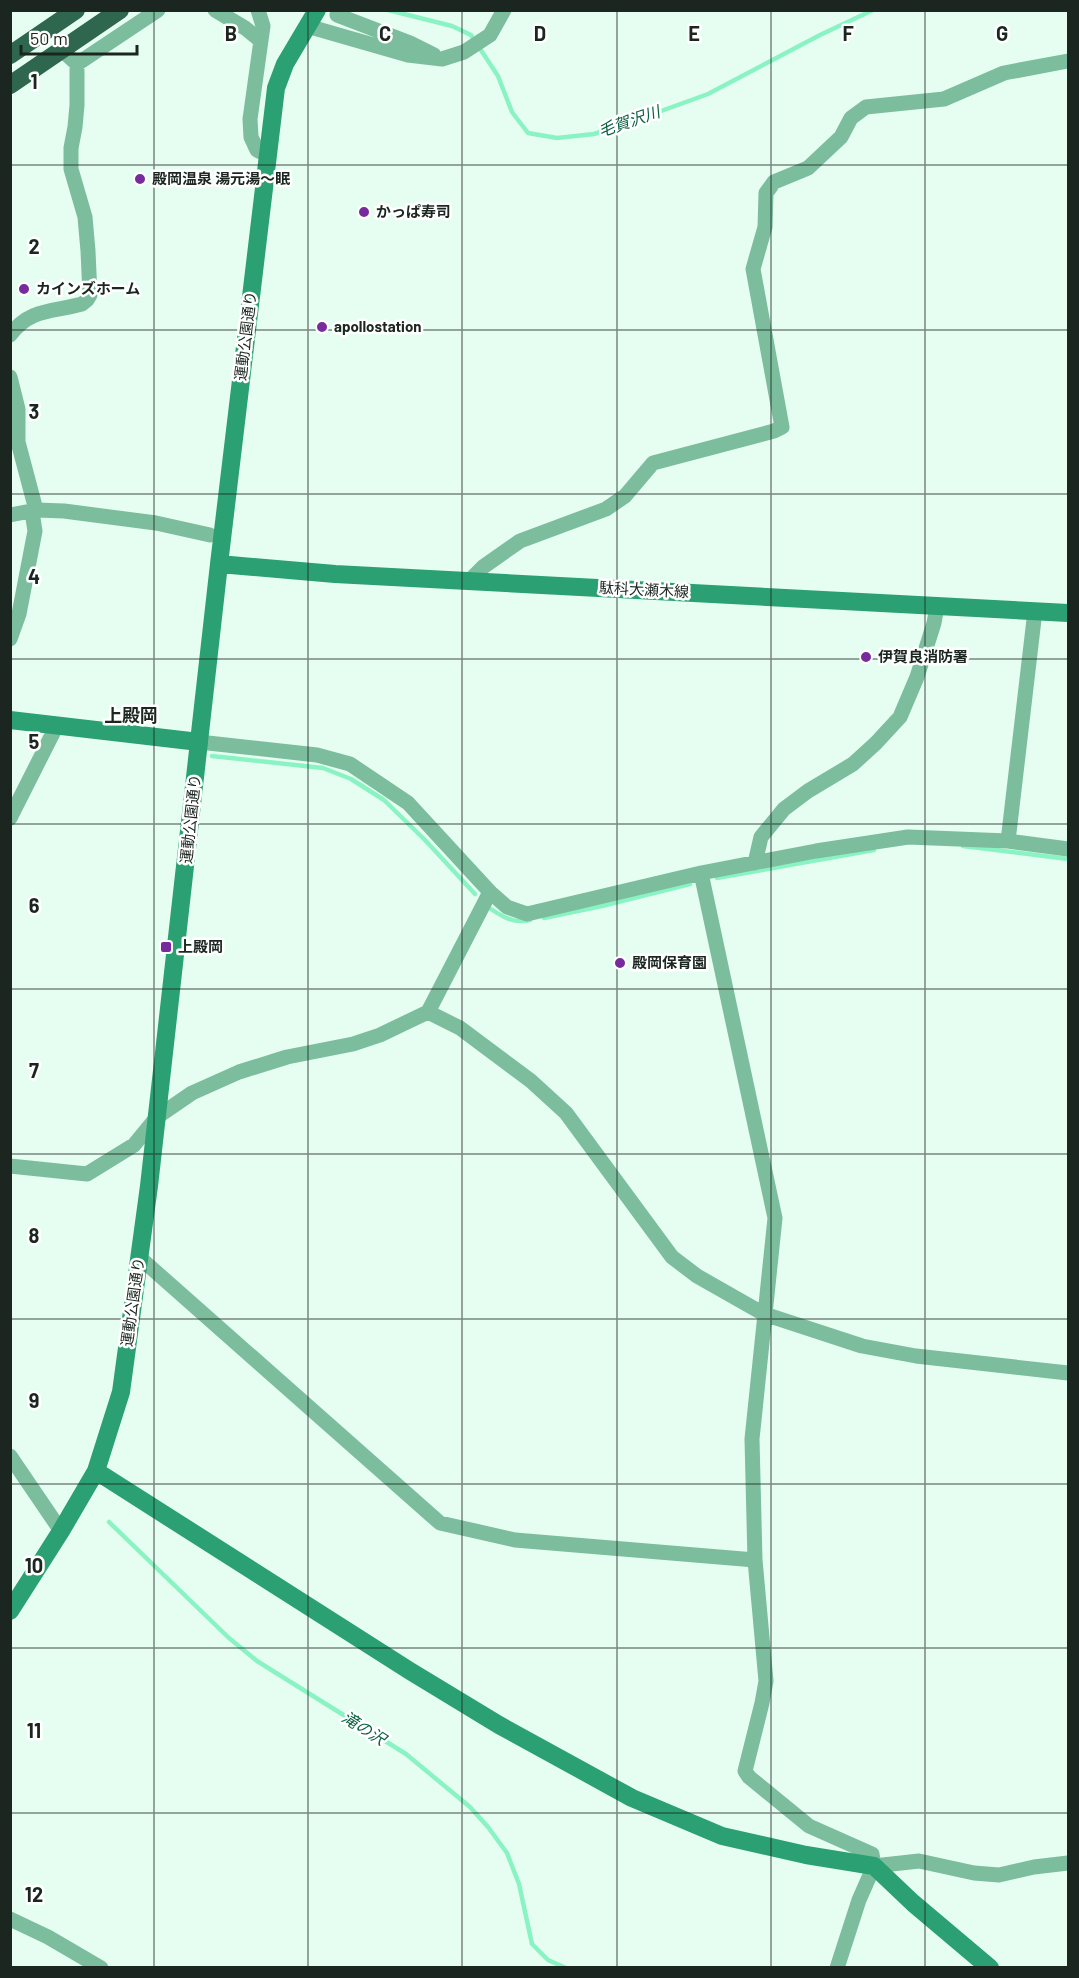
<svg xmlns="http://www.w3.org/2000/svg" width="1079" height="1978" viewBox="0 0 1079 1978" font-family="Barlow,'Noto Sans JP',sans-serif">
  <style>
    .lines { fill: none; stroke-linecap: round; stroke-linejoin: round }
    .stream { stroke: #8af3c3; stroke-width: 4.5 }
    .street { stroke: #7cbd9e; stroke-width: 15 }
    .secondary { stroke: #2ba073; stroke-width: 18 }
    .highway { stroke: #2f674e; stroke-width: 18 }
    .grid { fill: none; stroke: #1b2620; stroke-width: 1.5; stroke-opacity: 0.55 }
    .poi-dot { fill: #782b9c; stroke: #fff; stroke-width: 2 }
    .labels { text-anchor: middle; stroke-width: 5; stroke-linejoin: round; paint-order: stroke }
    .poi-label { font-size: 15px; font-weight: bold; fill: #1b2620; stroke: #fff; text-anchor: start }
    .street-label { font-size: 15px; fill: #1b2620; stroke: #fff }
    .water-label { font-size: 16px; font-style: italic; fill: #0a6042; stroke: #fff }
    .quarter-label { font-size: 18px; font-weight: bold; fill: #1b2620; stroke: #fff }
    .grid-label { font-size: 20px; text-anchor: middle; font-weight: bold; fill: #1b2620; stroke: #fff; stroke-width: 5; stroke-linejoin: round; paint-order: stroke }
  </style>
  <rect width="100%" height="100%" fill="#e6fef1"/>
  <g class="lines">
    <!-- stream -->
    <path class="stream" d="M388 10 452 26 471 35 498 76 512 112 528 133 557 138 594 134 628 123 708 94 820 35 873 10
      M212 756 323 768 351 779 384 800 425 840 475 894
      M963 846 1068 859
      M717 878 874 850
      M488 907C501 916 513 924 530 920
      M544 918 602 906 690 884
      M109 1522 229 1638 257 1661 406 1754 470 1807 488 1827 507 1853 519 1884 532 1944 548 1960 566 1968"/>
    <!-- street -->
    <path class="street" d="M215 10 245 28 261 41
      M258 10 263 26 250 119 251 137 257 150 267 155
      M337 15 410 43 434 55
      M307 26 408 55 442 59 464 52 490 35 504 10
      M62 50 77 64 158 10
      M10 335C30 308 53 312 82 304L87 300 90 295 88 251 85 217 71 169V148L75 127 77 105V64
      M10 377 18 409V442L36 510 64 511 156 523 210 535
      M10 515 36 510
      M469 581 483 567 520 541 606 509 625 496 653 463 774 431 782 427 753 269 765 227 766 193 774 182 808 168 841 137 851 118 866 107 944 99 1004 73 1068 61
      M10 639 19 614 35 531 32 512
      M199 742 317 755 350 764 408 803 490 892 507 907 527 914 701 873 816 851 908 837 1008 841 1068 849
      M10 818 57 725
      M1008 841 1035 611
      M755 863 761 837 784 809 808 791 853 764 876 743 900 717 917 677 934 623 937 606
      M701 873 775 1218 752 1439 755 1560 766 1681 762 1703 745 1771 749 1777 809 1826 872 1854 874 1866 859 1900 837 1968
      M428 1012 460 1028 531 1081 566 1113 672 1257 697 1276 764 1314 862 1346 916 1356 1068 1373
      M10 1166 87 1174 134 1145 157 1117 192 1093 239 1072 287 1057 353 1044 380 1035 428 1012 490 892
      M139 1257 440 1523 515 1540 755 1560
      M10 1456 61 1531
      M874 1866 919 1861 974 1873 999 1875 1034 1867 1068 1863
      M10 1919 48 1937 101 1968"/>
    <!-- secondary -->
    <path class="secondary" d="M219 564 335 574 1068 613
      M10 720 199 742
      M96 1471 410 1671 499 1725 632 1798 722 1836 806 1855 874 1866 913 1903 990 1968
      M10 1611 61 1531 96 1471 121 1392 149 1186 219 564 276 88 285 64 317 10"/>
    <!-- highway -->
    <path class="highway" d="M10 55 76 10
      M10 85 120 10"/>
  </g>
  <!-- grid -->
  <path class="grid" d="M154 10V1968M308 10V1968M462 10V1968M617 10V1968M771 10V1968M925 10V1968M10 165H1068M10 330H1068M10 494H1068M10 659H1068M10 824H1068M10 989H1068M10 1154H1068M10 1319H1068M10 1484H1068M10 1648H1068M10 1813H1068"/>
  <!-- markers -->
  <g class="poi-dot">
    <circle cx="140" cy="179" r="6"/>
    <circle cx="364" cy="212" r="6"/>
    <circle cx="24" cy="289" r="6"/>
    <circle cx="322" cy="327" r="6"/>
    <circle cx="866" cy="657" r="6"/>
    <rect x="160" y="941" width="12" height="12" rx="3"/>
    <circle cx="620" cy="963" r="6"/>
  </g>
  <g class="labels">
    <!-- poi labels -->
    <g class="poi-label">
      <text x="152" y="184">殿岡温泉 湯元湯～眠</text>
      <text x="376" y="217">かっぱ寿司</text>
      <text x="36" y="294">カインズホーム</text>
      <text x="334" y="332">apollostation</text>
      <text x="878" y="662">伊賀良消防署</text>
      <text x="178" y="952">上殿岡</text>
      <text x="632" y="968">殿岡保育園</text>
    </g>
    <!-- street labels -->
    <g class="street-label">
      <text transform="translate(246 336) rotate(-83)" y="5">運動公園通り</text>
      <text transform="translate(644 590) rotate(3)" y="5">駄科大瀬木線</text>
      <text transform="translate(191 819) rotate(-84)" y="5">運動公園通り</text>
      <text transform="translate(133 1302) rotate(-82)" y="5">運動公園通り</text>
    </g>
    <!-- water labels -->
    <g class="water-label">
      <text transform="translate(629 121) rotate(-19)" y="6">毛賀沢川</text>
      <text transform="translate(364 1728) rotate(32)" y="6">滝の沢</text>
    </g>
    <!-- quarter labels -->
    <g class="quarter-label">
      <text x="131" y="722">上殿岡</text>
    </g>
  </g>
  <g class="grid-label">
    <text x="231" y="41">B</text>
    <text x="385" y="41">C</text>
    <text x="540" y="41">D</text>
    <text x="694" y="41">E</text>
    <text x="848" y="41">F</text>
    <text x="1002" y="41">G</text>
    <text x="34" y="89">1</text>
    <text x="34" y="254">2</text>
    <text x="34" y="419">3</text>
    <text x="34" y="584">4</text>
    <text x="34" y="749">5</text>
    <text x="34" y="913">6</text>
    <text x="34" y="1078">7</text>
    <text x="34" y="1243">8</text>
    <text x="34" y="1408">9</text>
    <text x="34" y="1573">10</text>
    <text x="34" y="1738">11</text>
    <text x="34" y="1902">12</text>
  </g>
  <!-- border -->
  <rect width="1079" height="1978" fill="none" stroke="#1b2620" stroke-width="24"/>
  <!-- scale -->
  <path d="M21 45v9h116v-9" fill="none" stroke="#1b2620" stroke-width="3"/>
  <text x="30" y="45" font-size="18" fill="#1b2620" stroke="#ffffff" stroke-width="4.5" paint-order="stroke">50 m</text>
</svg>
